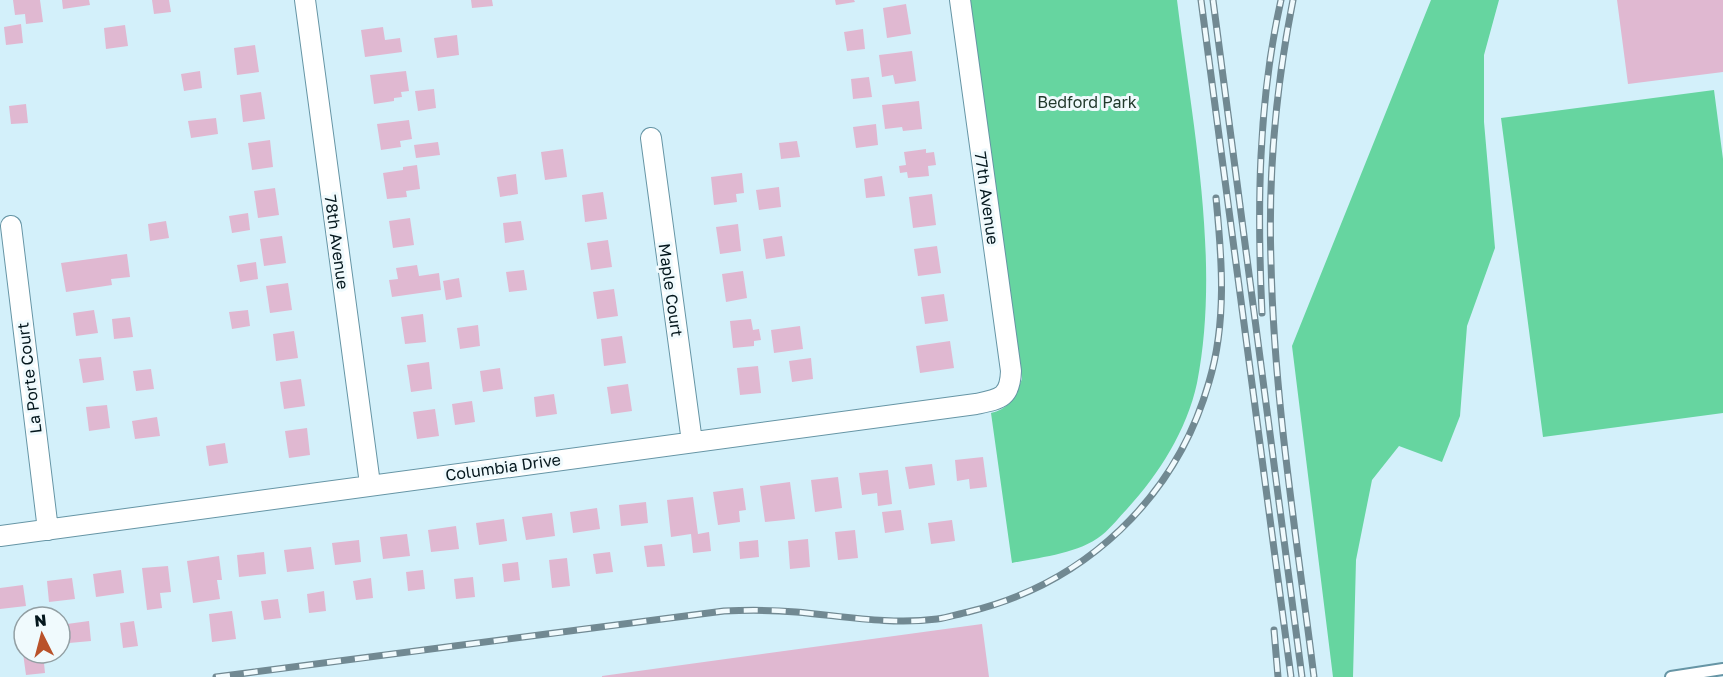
<svg xmlns="http://www.w3.org/2000/svg" width="1723" height="677" viewBox="0 0 1723 677" font-family="'Golos Text',sans-serif">
  <style>
    .green { fill: #66d5a0 }
    .building { fill: #e0b8d1 }
    .lines { fill: none; stroke-linecap: round; stroke-linejoin: round }
    .lane-casing { stroke: #6695a5; stroke-width: 14 }
    .street-casing { stroke: #6695a5; stroke-width: 22 }
    .lane { stroke: #fff; stroke-width: 10 }
    .street { stroke: #fff; stroke-width: 20 }
    .rail-casing { stroke: #718992; stroke-width: 7 }
    .rail { stroke: #f0fafd; stroke-width: 4.5; stroke-dasharray: 14; stroke-linecap: butt }
    .labels { text-anchor: middle; stroke-width: 6; stroke-linejoin: round; paint-order: stroke }
    .park-label { font-size: 16px; fill: #223a2d; stroke: #f0fafd }
    .street-label { font-size: 16px; fill: #04171d; stroke: #f0fafd }
  </style>
  <rect width="100%" height="100%" fill="#d3f0fa"/>
  <!-- green -->
  <path class="green" d="M970 0H1177C1192 122 1221 262 1197 383 1187 430 1159 474 1127 509 1119 517 1111 528 1102 535 1078 554 1041 557 1012 563L991 413C1010 409 1015 396 1022 379Z
    M1431 0H1499L1484 55V122L1495 248 1467 326 1460 416 1442 462 1399 446 1372 480 1356 560 1353 677H1333L1292 346Z
    M1714 90 1723 159V413L1543 437 1501 118Z"/>
  <!-- building -->
  <path class="building" d="M13 0H40L43 22 26 24 25 14 15 15Z
    M62 0H89L90 5 63 9Z
    M152 0H169L171 12 154 14Z
    M471 0H492L493 6 472 8Z
    M835 0H854L855 2 836 5Z
    M1617 0H1723V72L1628 84Z
    M906 4 911 34 887 38 883 8Z
    M21 24 23 43 6 45 4 27Z
    M125 25 128 46 106 49 104 28Z
    M383 27 385 40 400 38 402 52 365 57 361 30Z
    M863 29 865 49 847 51 844 32Z
    M457 35 459 55 437 58 434 38Z
    M255 45 259 72 237 75 234 48Z
    M912 51 916 81 895 84 893 75 882 77 879 55Z
    M200 71 202 88 184 91 181 74Z
    M406 71 409 91 401 92 402 97 394 98V101L374 104 370 75Z
    M869 77 872 97 853 99 851 79Z
    M434 89 436 108 418 111 415 91Z
    M261 92 265 119 243 122 240 95Z
    M919 101 922 129 903 131 902 127 885 129 882 105Z
    M26 104 28 123 11 124 9 106Z
    M216 118 218 134 191 138 188 121Z
    M409 120 412 139 400 141 401 147 381 150 377 124Z
    M876 124 878 145 856 148 853 127Z
    M270 140 273 167 252 170 248 143Z
    M797 141 800 157 781 159 779 143Z
    M438 142 440 155 416 158 414 145Z
    M563 149 567 177 545 180 541 152Z
    M926 149V153L934 152 936 165 928 166 929 176 908 178 907 172 900 173 899 166 906 165 904 152Z
    M417 165 420 189 406 191 407 197 387 199 383 173 403 170V167Z
    M742 173 744 193 736 194 737 202 714 205 711 177Z
    M516 174 518 194 500 197 497 177Z
    M882 176 885 196 866 198 864 179Z
    M779 187 781 207 759 210 756 190Z
    M275 188 279 215 258 218 254 191Z
    M603 192 607 219 585 222 582 195Z
    M932 194 936 225 913 228 909 197Z
    M248 213 250 230 232 233 229 216Z
    M410 218 414 245 393 248 389 221Z
    M166 221 169 238 150 241 148 224Z
    M521 221 524 240 505 243 503 223Z
    M738 224 741 251 720 254 716 227Z
    M282 236 286 263 264 266 260 239Z
    M782 236 785 256 766 259 763 239Z
    M608 240 612 267 591 270 587 243Z
    M937 246 941 273 918 276 914 249Z
    M127 254 130 277 111 279 112 285 66 292 61 263Z
    M256 262 258 279 240 282 237 265Z
    M417 265 419 276 439 273 441 290 392 297 389 280 398 279 396 268Z
    M524 270 527 290 509 292 506 272Z
    M743 271 747 298 726 302 722 274Z
    M459 278 462 297 446 300 443 281Z
    M288 283 292 310 270 313 266 286Z
    M614 289 618 316 597 319 593 292Z
    M944 294 948 321 925 324 921 297Z
    M94 310 98 333 76 336 73 313Z
    M248 310 250 326 232 329 229 312Z
    M423 314 426 342 405 344 401 317Z
    M130 317 133 337 114 339 112 319Z
    M751 319 753 330 759 329 761 340 754 341V346L733 348 730 321Z
    M478 325 480 346 460 349 457 328Z
    M800 326 803 349 774 353 771 330Z
    M294 331 298 358 276 361 273 334Z
    M622 336 626 363 604 366 601 339Z
    M950 341 954 368 920 373 916 346Z
    M101 357 104 380 83 383 79 359Z
    M811 358 813 379 792 382 789 361Z
    M429 362 432 389 411 392 407 365Z
    M758 366 761 393 740 395 737 368Z
    M500 368 503 389 483 392 480 371Z
    M151 369 154 389 136 391 133 371Z
    M301 379 305 406 284 409 280 382Z
    M628 384 632 411 611 414 607 387Z
    M554 394 557 414 536 417 534 397Z
    M472 401 475 422 455 425 452 404Z
    M107 405 110 428 89 431 86 407Z
    M435 409 439 436 417 439 413 412Z
    M157 417 160 436 135 439 132 421Z
    M307 428 310 455 289 458 285 431Z
    M225 443 228 463 209 466 206 446Z
    M983 457 987 487 970 489 969 479 957 481 955 460Z
    M932 464 935 485 909 489 905 467Z
    M888 470 892 504 878 506 877 493 862 495 859 473Z
    M838 477 842 508 815 512 811 480Z
    M790 482 795 519 765 522 760 486Z
    M743 488 746 510 739 511 740 522 718 525 713 492Z
    M693 497 698 534 709 532 711 551 693 553 691 534 671 537 667 500Z
    M646 502 648 523 621 526 619 505Z
    M597 508 600 529 573 533 570 512Z
    M901 510 904 530 885 533 882 512Z
    M552 513 555 536 526 540 522 517Z
    M504 519 507 541 479 545 476 523Z
    M952 520 955 541 931 544 928 523Z
    M456 526 459 549 431 552 428 530Z
    M855 530 858 558 838 560 835 532Z
    M407 534 410 556 383 559 380 537Z
    M808 539 810 567 790 569 788 541Z
    M359 540 361 562 335 565 332 543Z
    M758 540 759 557 740 559 739 542Z
    M662 544 665 566 647 567 644 546Z
    M311 547 314 569 287 572 284 550Z
    M264 552 266 574 239 577 237 555Z
    M610 552 613 572 596 574 593 554Z
    M219 556 222 580H217L220 599 193 603 187 561Z
    M567 558 570 586 552 588 549 560Z
    M518 562 520 580 504 582 502 564Z
    M168 566 171 592 160 593 162 608 147 610 142 568Z
    M121 570 124 593 96 597 93 574Z
    M423 570 425 589 408 591 406 572Z
    M473 577 475 597 456 599 454 579Z
    M72 578 75 599 49 602 47 581Z
    M371 578 373 598 356 600 353 581Z
    M23 585 26 606 0 609V588Z
    M324 591 326 611 309 613 307 594Z
    M278 599 281 618 264 620 261 601Z
    M232 611 236 639 212 642 209 614Z
    M89 621 91 641 69 643 67 624Z
    M134 621 138 646 123 648 120 623Z
    M982 624 989 677H602V676Z
    M23 653H43L45 673 26 675Z"/>
  <g class="lines">
    <!-- lane casing -->
    <g class="lane-casing">
      <path id="lane" d="M1671 677 1723 669"/>
    </g>
    <!-- street casing -->
    <g class="street-casing">
      <path id="street" d="M305 0 370 484
        M651 138 692 442
        M11 226 48 530
        M0 536 976 404C1000 399 1010 398 1011 371L960 0"/>
    </g>
    <!-- lane -->
    <use href="#lane" class="lane"/>
    <!-- street -->
    <use href="#street" class="street"/>
    <!-- rail casing -->
    <g class="rail-casing">
      <path id="rail" d="M1201 0 1291 677
        M1213 0 1302 677
        M1293 0C1276 86 1268 174 1271 262 1274 401 1297 539 1314 677
        M1262 313C1257 208 1258 103 1281 0
        M1274 630 1278 677
        M216 677 724 611C748 610 772 610 796 612 843 616 890 625 937 619 947 618 958 614 968 612 1085 584 1176 498 1209 382 1227 322 1222 259 1216 198"/>
    </g>
    <!-- rail -->
    <use href="#rail" class="rail"/>
  </g>
  <g class="labels">
    <!-- park labels -->
    <g class="park-label">
      <text x="1087" y="108">Bedford Park</text>
    </g>
    <!-- street labels -->
    <g class="street-label">
      <text transform="translate(987 198) rotate(82)" y="6">77th Avenue</text>
      <text transform="translate(337 242) rotate(82)" y="6">78th Avenue</text>
      <text transform="translate(671 290) rotate(82)" y="6">Maple Court</text>
      <text transform="translate(29 378) rotate(-97)" y="6">La Porte Court</text>
      <text transform="translate(503 467) rotate(-8)" y="6">Columbia Drive</text>
    </g>
  </g>
  <!-- north arrow -->
  <g transform="translate(42 635) rotate(354)"><circle r="28" fill="#f0fafd" stroke="#929fa3" stroke-width="1.5"/>
  <path d="M0-4.5L10 22L0 15L-10 22Z" fill="#b9522a"/>
  <text y="-9" font-size="16" font-weight="bold" text-anchor="middle" fill="#04171d">N</text>
  </g>
</svg>
